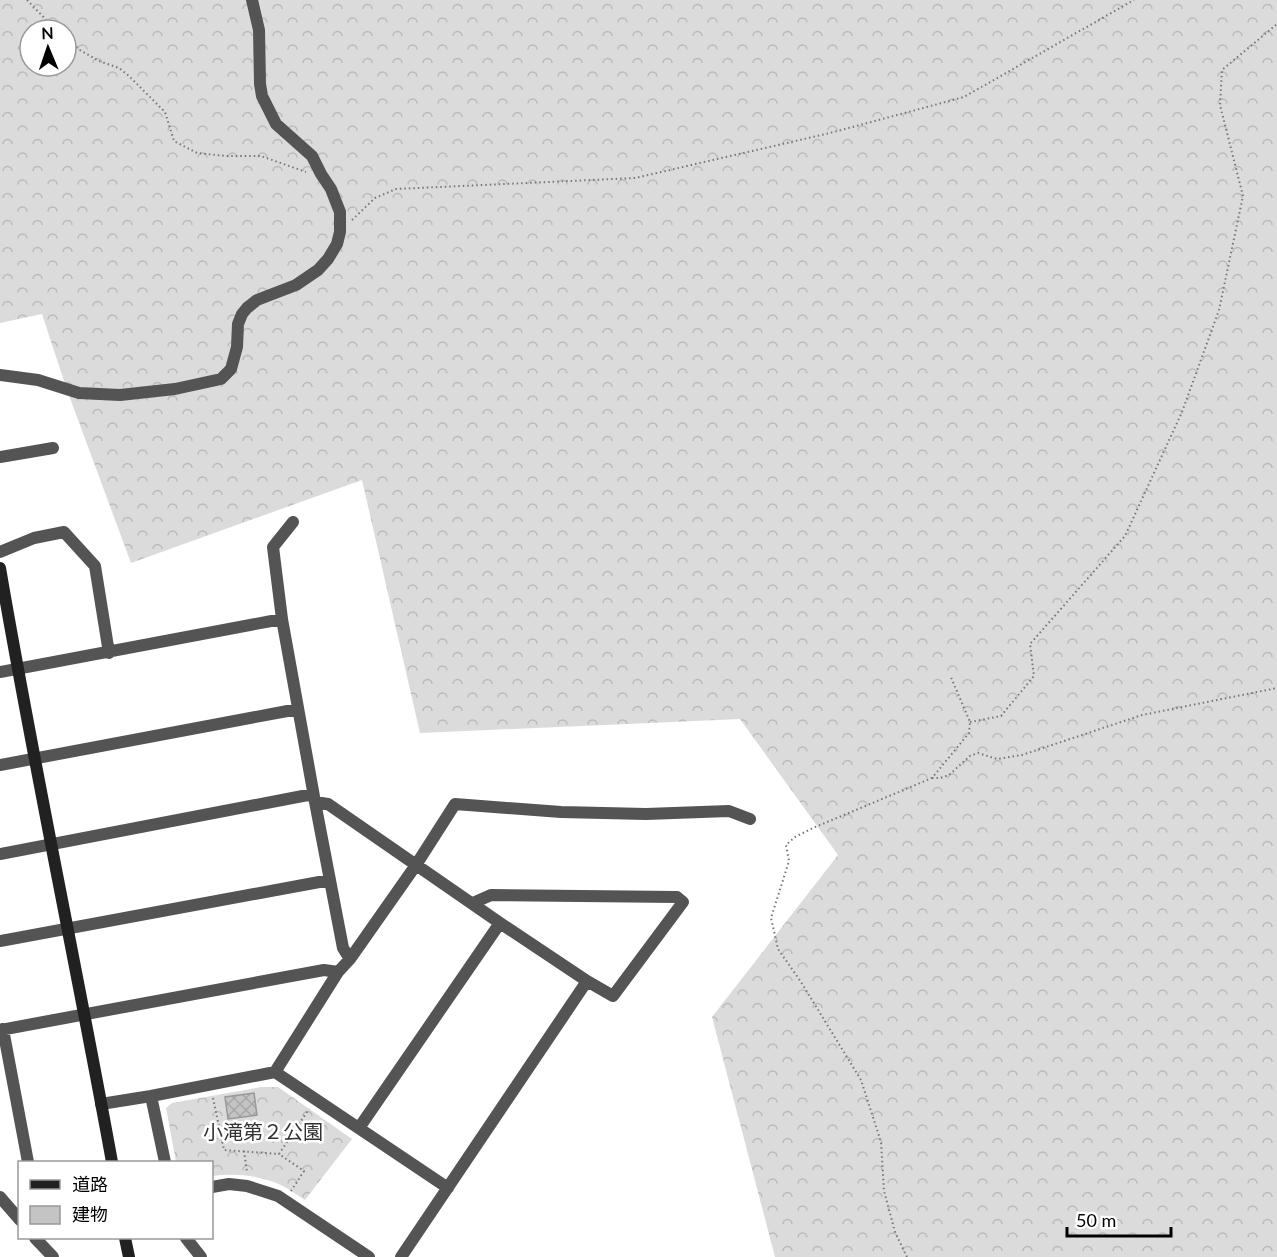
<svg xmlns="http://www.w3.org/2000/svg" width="1277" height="1257" viewBox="0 0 1277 1257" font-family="Lato,'Noto Sans JP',sans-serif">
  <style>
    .forest { fill: url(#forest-crowns); fill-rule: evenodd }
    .building { fill: url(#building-cross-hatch); stroke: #989898; stroke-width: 1.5 }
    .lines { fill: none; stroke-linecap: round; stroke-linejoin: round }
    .path { stroke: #767676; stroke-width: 2; stroke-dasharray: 1.5 3; stroke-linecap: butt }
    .street { stroke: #545454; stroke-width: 12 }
    .secondary { stroke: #212121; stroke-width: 12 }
    .labels { text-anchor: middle; stroke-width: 5; stroke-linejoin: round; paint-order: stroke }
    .park-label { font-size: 20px; fill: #323232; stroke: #fff }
  </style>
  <defs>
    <pattern id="forest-crowns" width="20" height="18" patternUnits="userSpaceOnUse" patternTransform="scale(1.5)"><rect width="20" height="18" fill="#dbdbdb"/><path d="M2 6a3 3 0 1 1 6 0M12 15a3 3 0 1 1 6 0" fill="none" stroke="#bababa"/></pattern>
    <pattern id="building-cross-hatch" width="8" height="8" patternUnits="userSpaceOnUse" patternTransform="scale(1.5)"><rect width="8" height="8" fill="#c4c4c4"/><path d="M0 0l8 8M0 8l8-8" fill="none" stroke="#a7a7a7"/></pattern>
  </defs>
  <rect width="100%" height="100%" fill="#fff"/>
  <!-- forest -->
  <path class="forest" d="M0 0H1277V1257H775L712 1017 838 855 740 719 420 733 362 480 131 563 67 390 42 314 0 323ZM30 30H66V66H30Z
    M261 1087H278L352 1139 305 1200C297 1195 289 1189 281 1185 259 1175 235 1173 212 1176V1162H176L166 1108 172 1103Z"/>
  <!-- building -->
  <path class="building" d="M254 1093 257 1115 228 1119 225 1097Z"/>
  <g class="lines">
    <!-- path -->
    <path class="path" d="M27 0 56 30
      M66 38 80 50 99 61 119 68 129 76 165 112 174 141 197 153 226 156H261L306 172
      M352 220 375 198 396 189 635 178 830 133 964 97 1134 0
      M970 722 1001 716 1034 676 1030 644 1125 536 1182 412 1219 310 1243 196 1220 105 1222 70 1277 24
      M932 778H940L949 775 970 756 978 753 997 759 1022 755 1142 715 1277 688
      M213 1098 224 1150 279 1154
      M244 1151 247 1172
      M291 1191 304 1171 279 1154 309 1109
      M907 1257 895 1232 884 1191 881 1142 861 1080 801 982 778 949 771 918 789 861 786 845 795 837 813 828 932 778 969 733 970 722 950 675"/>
    <!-- street -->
    <path class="street" d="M0 375 38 380 79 393 120 395 175 389 221 379 231 369 237 347 238 324 242 314 247 308 257 300 296 285 318 270 328 259 337 244 340 232V212L331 189 321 174 312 156 276 124 262 96 260 84 259 30 252 0
      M0 457 53 448
      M0 552 34 538 64 532 95 566 109 653
      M282 619 273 547 293 522
      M0 672 282 619 315 802 343 948 350 959
      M0 765 298 709
      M315 802 328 804 500 923 587 981 613 996 683 902 677 897 491 895 473 903
      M0 854 313 794
      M0 941 330 880
      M3 1029 28 1162
      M0 1030 324 970 338 972
      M275 1072 338 972 350 959 416 865 455 804 561 812 646 814 729 811 750 819
      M151 1096 165 1162
      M101 1104 151 1096 275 1072 448 1188
      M359 1128 500 923
      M212 1187 229 1184 247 1186 278 1196 369 1257
      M0 1197 20 1220
      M35 1238 53 1257
      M186 1238 201 1257
      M401 1257 587 981"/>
    <!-- secondary -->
    <path class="secondary" d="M0 568C34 767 76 964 112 1162
      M125 1238 129 1257"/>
  </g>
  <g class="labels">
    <!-- park labels -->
    <g class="park-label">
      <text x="263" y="1139">小滝第２公園</text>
    </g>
  </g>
  <!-- legend -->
  <rect x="18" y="1161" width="195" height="78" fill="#ffffff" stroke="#999999" stroke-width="1.5"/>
  <rect x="30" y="1180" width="30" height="9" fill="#212121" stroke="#999999" stroke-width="1.5"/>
  <text x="72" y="1191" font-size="18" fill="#000000">道路</text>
  <rect x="30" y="1206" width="30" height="18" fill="#c4c4c4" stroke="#999999" stroke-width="1.5"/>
  <text x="72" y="1221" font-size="18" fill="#000000">建物</text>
  <!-- north arrow -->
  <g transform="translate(48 48) rotate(358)"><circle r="28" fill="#ffffff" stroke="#999999" stroke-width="1.5"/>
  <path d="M0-4.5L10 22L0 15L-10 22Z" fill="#000000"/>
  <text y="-9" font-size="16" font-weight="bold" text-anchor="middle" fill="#000000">N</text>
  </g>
  <!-- scale -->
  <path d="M1067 1227v9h104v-9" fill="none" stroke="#000000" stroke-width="3"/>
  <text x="1076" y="1227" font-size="18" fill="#000000" stroke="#ffffff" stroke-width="4.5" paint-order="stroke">50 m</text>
</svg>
